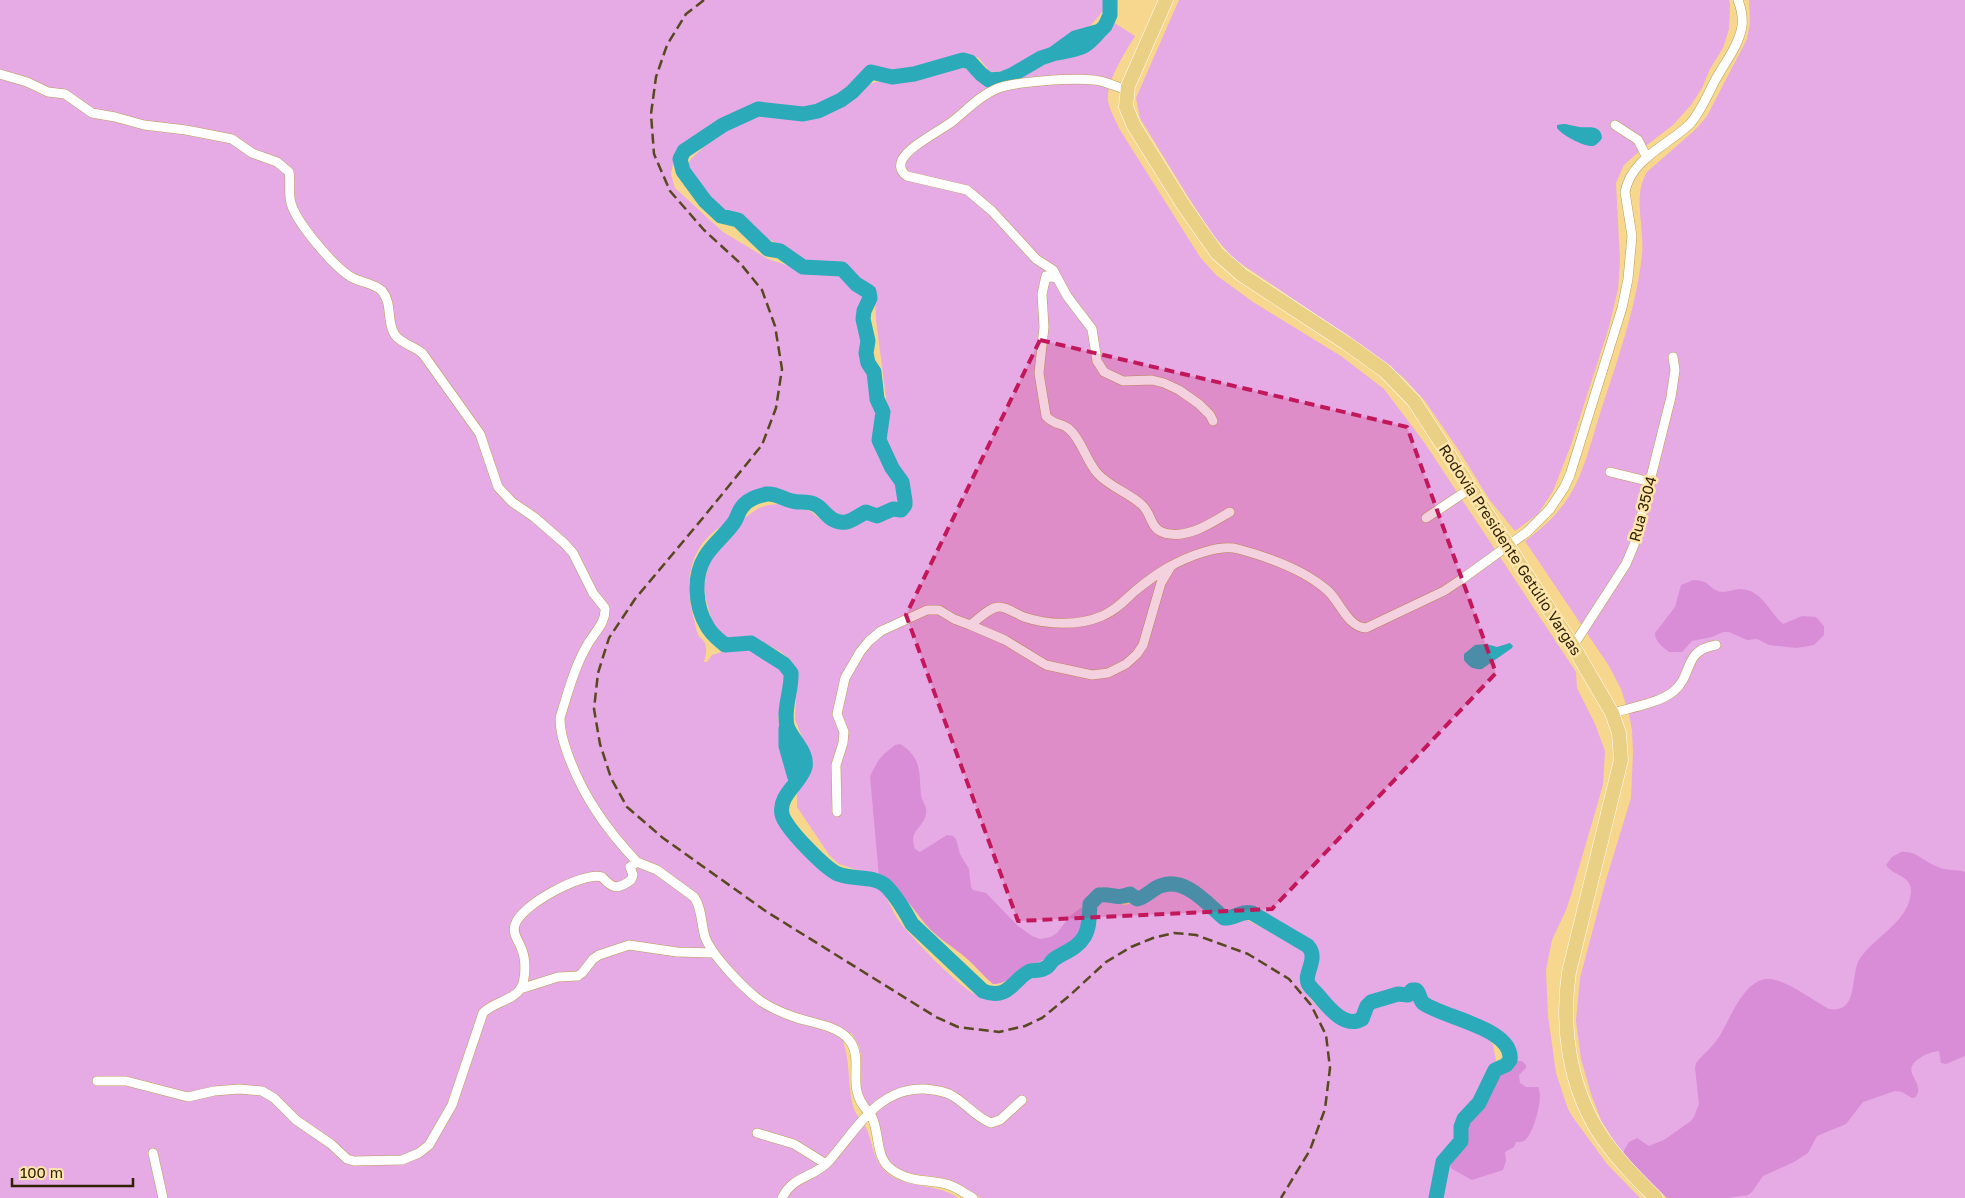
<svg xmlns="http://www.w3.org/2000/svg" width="1965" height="1198" viewBox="0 0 1965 1198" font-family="'Golos Text',sans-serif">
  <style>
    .green { fill: #e6aae4 }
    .forest { fill: #da8dd7 }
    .water { fill: #2baaba }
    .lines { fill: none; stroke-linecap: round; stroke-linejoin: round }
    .river { stroke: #2baaba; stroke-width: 15 }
    .street-casing { stroke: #bc9e55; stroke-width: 10 }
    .primary-casing { stroke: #fff; stroke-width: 15 }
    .street { stroke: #fff; stroke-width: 9 }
    .primary { stroke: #ead085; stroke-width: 14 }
    .rail { stroke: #584820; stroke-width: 2.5; stroke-dasharray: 10 5; stroke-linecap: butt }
    .marked { fill: #c2185b; fill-opacity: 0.2; stroke: #c2185b; stroke-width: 4; stroke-dasharray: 10 6; stroke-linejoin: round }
    .labels { text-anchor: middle; stroke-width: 5; stroke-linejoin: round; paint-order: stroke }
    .street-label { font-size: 15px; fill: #2e2203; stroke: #fee5ab }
  </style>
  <rect width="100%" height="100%" fill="#f6d78d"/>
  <!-- green -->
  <path class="green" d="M0 0H1105L1104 10 1091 25 1051 50 1031 58 1010 71 990 72 979 58 969 55 942 60 917 71 890 74 871 68H867L860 74 851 88 833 101 812 109 754 105 735 113 702 131 677 153 674 158 671 174 675 188 723 232 768 259 792 267 814 271 839 273 844 275 861 293 863 298 860 319 861 329 865 341 863 359 872 380 877 409V427L873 439 889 470 899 481 902 501 898 506H890L882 512 868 508 860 509 842 519 831 515 817 501 791 499 777 491 767 490 749 496 737 504 732 510 730 521C689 542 682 582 695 623 696 627 696 631 698 634 699 638 700 637 703 640 708 647 706 654 704 662H707L712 655 740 646 745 647 759 651 787 671 788 685 778 717 788 778C787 785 784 789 780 795 771 808 778 820 785 833 791 843 829 874 841 877 853 881 871 878 880 888 888 898 892 911 899 921 912 938 961 990 979 996 985 999 995 999 1001 998 1014 997 1015 986 1025 981 1031 978 1038 978 1043 976 1049 973 1053 968 1058 964 1071 955 1081 953 1089 937 1096 924 1088 910 1103 900L1125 905 1141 901 1162 891 1177 889 1198 900 1208 914 1215 918 1230 922 1242 919 1247 920 1303 949C1316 961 1302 970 1303 982 1306 1002 1329 1015 1344 1025 1357 1030 1369 1020 1370 1007L1373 1005 1413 997 1429 1011 1484 1033 1493 1045 1496 1061 1484 1082 1480 1096 1461 1119 1454 1139 1442 1156 1436 1172 1431 1198H981C971 1192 961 1184 950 1180 928 1173 905 1179 887 1160L861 1091V1055L859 1046 852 1034 843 1030C841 1039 844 1043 846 1052 850 1071 848 1090 854 1109 857 1117 865 1123 868 1132 874 1150 875 1166 893 1177 914 1188 938 1184 958 1198H0Z
    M1179 0H1729L1730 5 1729 29 1723 48 1710 69 1702 88 1691 105 1673 125 1643 148 1624 165 1616 183 1620 261 1618 289 1609 327 1571 445 1553 491 1538 514 1515 531 1489 499 1460 452 1425 401 1403 377 1366 348 1234 259 1213 235 1187 195 1140 118 1136 98Z
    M1749 0H1965V1198H1667L1622 1154 1601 1120 1591 1094 1581 1059 1576 1021 1580 978 1606 880 1631 798 1633 753 1632 730 1629 714 1621 689 1609 666 1525 541C1543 528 1558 514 1570 495 1584 472 1591 442 1599 417 1616 364 1636 310 1642 255 1645 227 1632 197 1647 172L1696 129 1707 116 1747 39 1750 23Z
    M1113 22 1135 36C1125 53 1106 81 1108 101 1110 111 1116 121 1120 130L1200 257 1216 275 1253 302 1341 356 1384 389 1424 442 1576 672 1577 688 1595 724 1605 751 1603 785 1571 895 1566 910 1552 940 1546 970 1548 1016 1556 1073 1568 1109 1572 1116 1607 1164 1640 1198H1440L1446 1165 1464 1143 1468 1121 1484 1105 1491 1085 1496 1079 1514 1061C1516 1056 1513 1052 1511 1047 1500 1025 1475 1021 1454 1014 1446 1011 1438 1006 1430 1002 1423 998 1423 990 1417 986L1406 991H1398L1370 998 1363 1006 1357 1018 1352 1020C1340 1016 1321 995 1313 984 1313 972 1318 961 1313 948 1309 937 1265 917 1253 911L1248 910 1226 914 1203 893 1180 880 1156 883 1138 893 1130 891 1123 893 1102 887 1096 889 1085 901 1082 907V931L1076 940 1045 960 1021 970 1004 982 993 984 967 958 930 929 915 908 905 900 894 885 879 877 839 864 830 856 797 807V794L811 768 807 750 795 719 797 674 794 666 790 659 781 652 753 637 730 638 723 637 718 633 714 628 705 596 704 586 709 561 730 539 741 520 759 508 768 505 780 504 810 511 824 522 841 525 866 518 882 520 902 514 907 511 911 503 905 475 891 454 885 439 887 405 876 320 875 296 872 290 845 266 820 264 803 259 767 238 739 215 723 209 706 191 693 175 688 164 691 159 717 134 751 117 762 114 796 118 817 115 843 104 870 84 876 82 912 78 955 66 963 67 986 84C1012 82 1019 73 1041 65 1060 58 1081 57 1096 44 1103 38 1108 29 1113 22Z"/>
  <!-- forest -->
  <path class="forest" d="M1693 580C1711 581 1706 586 1718 591 1725 594 1733 589 1741 589 1762 590 1769 612 1783 624L1802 616 1816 617 1824 626V635L1814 645 1797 648 1769 645 1757 639 1747 640 1729 632H1723L1712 637 1692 641 1682 652H1669C1663 647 1655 642 1655 633L1675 607 1681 585Z
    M900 744C922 757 919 773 921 795 922 802 928 807 926 814 923 829 908 830 915 849L920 852 947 835 953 836 956 839 960 854 969 869 971 887 973 890 986 893 1018 926 1032 936 1040 939 1051 937 1057 933 1070 916 1082 907C1082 917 1084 929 1078 937 1069 950 1038 962 1024 968 1013 974 1007 984 993 984 983 976 975 965 965 957 953 947 938 938 928 927 912 908 902 890 879 877L870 776 878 761 884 754 895 745Z
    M1901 852C1916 850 1925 863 1938 867 1946 871 1956 869 1965 872V1056L1946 1064 1941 1063 1939 1051C1931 1052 1926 1054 1920 1058 1898 1072 1926 1081 1916 1097L1912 1098 1902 1092 1895 1091 1863 1102 1846 1124 1817 1136 1808 1153 1794 1162 1763 1176 1752 1192 1748 1195 1727 1198H1667L1622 1154 1629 1142 1637 1138 1649 1146 1664 1140 1691 1121 1694 1117 1699 1104 1695 1068 1696 1063C1703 1054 1713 1047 1719 1037 1730 1020 1744 977 1770 979 1788 981 1812 1000 1829 1009 1859 1014 1850 976 1859 960 1873 937 1910 922 1911 891 1911 875 1893 876 1886 865L1892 857Z
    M1514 1061H1522L1526 1065V1068L1519 1075 1520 1083 1526 1087H1538C1544 1097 1534 1130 1527 1138 1524 1142 1520 1142 1516 1142L1514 1147 1505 1152 1506 1161 1503 1170 1472 1180 1452 1169 1448 1162 1464 1143 1468 1121 1484 1105 1491 1085 1501 1073Z"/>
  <!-- water -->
  <path class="water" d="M1563 124C1568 124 1573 126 1579 127 1589 128 1601 124 1602 138 1600 141 1597 145 1593 146 1584 147 1562 135 1557 128V125Z
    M1510 643 1513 646 1512 648 1482 669C1474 670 1469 667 1464 660V654L1475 645 1486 644 1497 647Z"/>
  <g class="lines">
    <!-- river -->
    <path class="river" d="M1110 0V15L1105 26 1100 31 1075 38 1053 54 1041 58 1012 75 1002 79 989 80 981 74 970 62 963 60 914 74 892 77 871 72 852 92 841 100 818 111 803 114 758 109 723 125 684 151 680 159 683 171 705 201 721 216 738 220 768 249 780 251 803 267 842 269 856 284 869 292 870 298 864 311 863 319 868 341 866 353 868 363 874 372 877 399 883 412 879 440 892 468 902 482 905 501V505L901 510 893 509 877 516 866 512C859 515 853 521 846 522 828 524 825 508 814 504 807 501 799 503 792 501 783 499 776 493 767 494 756 496 744 501 739 512 737 516 736 521 732 525 724 536 712 545 705 557 693 577 695 606 707 626 711 634 718 639 725 645L751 643 784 664 791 673C792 690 783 708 787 726 791 739 808 751 805 767 801 783 778 795 782 814 784 827 826 869 838 874 853 880 874 875 886 886 895 895 906 913 912 924L983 991C1009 1001 1014 978 1030 971 1035 970 1041 971 1045 968 1049 967 1050 963 1053 960 1064 952 1077 949 1084 937 1090 928 1089 915 1090 904L1099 895C1112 893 1116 900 1130 894L1137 899C1146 897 1152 889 1160 886 1185 876 1207 904 1224 918 1234 919 1242 910 1252 913L1308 946C1319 959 1304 972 1308 983 1310 988 1315 991 1318 995 1328 1007 1345 1029 1362 1019L1367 1006 1371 1002 1398 994 1408 995 1412 990H1416C1420 993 1419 999 1423 1003 1443 1018 1514 1028 1510 1060L1506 1065 1495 1070 1479 1103 1464 1119 1461 1127V1141L1443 1162 1436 1198
      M1057 53C1079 48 1083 51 1099 32
      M786 728V746L796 781"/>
    <!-- street casing -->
    <g class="street-casing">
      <path id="street" d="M0 74 27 82 48 92 65 94 92 113 115 117 144 125 186 130 232 139 252 153 277 162 289 172C291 182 288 192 291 203 296 222 331 263 348 275 358 283 373 282 382 291 393 304 386 322 395 335 403 345 415 346 423 354L480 434 498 487 512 502 534 517 564 543 573 553 593 593 605 608C606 622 596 631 589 642 575 665 568 692 560 718 560 731 563 740 567 752 582 795 606 829 637 862
        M1127 90C1117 87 1105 81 1094 80 1072 78 1016 81 996 89 979 96 967 110 953 121 940 131 909 146 902 160 899 167 901 172 907 176L967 190 992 211 1036 259 1053 270 1067 296 1092 329 1097 361 1104 372 1123 381 1152 380 1164 383 1179 390 1199 404 1210 415 1213 421
        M1615 125 1638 140 1647 158
        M1057 278 1046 276 1042 294 1044 327 1039 373 1046 416C1054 426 1062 422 1069 429 1082 440 1086 461 1098 474 1110 487 1129 493 1142 505 1153 515 1149 532 1170 534 1191 537 1213 522 1230 512
        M1610 472 1651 482
        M1426 518 1471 488
        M970 625 1005 640 1046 665 1092 675 1108 673 1126 664 1137 654 1143 645 1161 583 1170 568
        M1573 646 1626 564 1634 545 1671 397 1675 370 1673 357
        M1612 713C1630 708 1660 703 1674 691 1694 674 1682 651 1716 645
        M837 812 836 765 843 743 844 732 837 714 845 678 860 652 869 641 881 631 927 610H939L954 619 970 625C978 620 989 607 999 607 1007 607 1016 614 1024 617 1047 625 1079 626 1102 616 1115 611 1125 600 1135 591 1157 573 1177 560 1204 552 1214 549 1227 546 1238 549 1268 557 1303 569 1327 590 1340 601 1347 627 1366 628L1444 591 1462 579 1527 532 1550 509 1564 488 1570 475 1622 308 1628 279 1632 236 1625 192C1631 159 1668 145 1690 124 1702 110 1708 93 1717 77 1726 61 1739 45 1742 26 1743 17 1741 8 1738 0
        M520 989 558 977 578 976 582 973 593 959 599 955 629 945 677 952 713 953
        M97 1081H126L188 1097 214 1091 239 1089 262 1091 274 1098 296 1120 331 1144 347 1159 354 1161 402 1160 419 1153 429 1145 452 1105 483 1013C493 1002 513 1001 521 988 526 978 526 960 522 950 519 941 512 934 515 925 520 905 584 871 602 877 613 889 617 890 631 880L633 875 630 867 637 862 657 870 694 897C702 908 701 924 705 937 712 956 746 991 762 1002 773 1009 785 1014 797 1018 813 1023 838 1026 849 1040 861 1054 853 1075 857 1091 859 1103 866 1108 872 1117 880 1134 875 1157 891 1169 910 1183 926 1179 946 1184 955 1186 964 1193 973 1198
        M757 1133 794 1144 826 1164
        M153 1153 163 1198
        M782 1198C793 1175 814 1178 829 1161 856 1131 877 1087 925 1089 934 1090 942 1090 951 1095 965 1102 975 1117 991 1123L1000 1120 1022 1100"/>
    </g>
    <!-- primary casing -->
    <g class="primary-casing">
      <path id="primary" d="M1166 0 1128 86 1126 107 1134 126 1184 206 1217 253 1242 275 1346 343 1385 371 1414 401 1573 646 1612 713 1619 733 1621 760 1569 972C1561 1026 1569 1084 1598 1131 1614 1156 1635 1177 1656 1198"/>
    </g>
    <!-- street -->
    <use href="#street" class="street"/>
    <!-- primary -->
    <use href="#primary" class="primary"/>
    <!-- rail -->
    <path class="rail" d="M704 0 686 14 667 45 656 77 651 114 654 154 670 191 704 230 740 263 762 290 775 326 782 369 776 408 762 445 702 519 635 599 609 638 598 673 594 709 600 744 611 778 627 807 663 838 767 912 936 1017 958 1027 999 1032 1025 1026 1042 1018 1069 996 1106 962 1131 947 1153 938 1174 933 1196 935 1248 954 1289 979 1311 1005 1326 1035 1330 1068 1325 1109 1310 1150 1281 1198"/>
  </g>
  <!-- marked area -->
  <path class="marked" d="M1040 340 1407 427 1496 673 1272 909 1018 921 906 615Z"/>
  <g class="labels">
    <!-- street labels -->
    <g class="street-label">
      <text transform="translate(1643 509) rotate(-75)" y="5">Rua 3504</text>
      <text transform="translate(1510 550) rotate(57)" y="5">Rodovia Presidente Getúlio Vargas</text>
    </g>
  </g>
  <!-- scale -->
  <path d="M12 1178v8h121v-8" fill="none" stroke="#2e2203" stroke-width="2.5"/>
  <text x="20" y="1178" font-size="15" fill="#2e2203" stroke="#fee5ab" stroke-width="4" paint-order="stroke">100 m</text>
</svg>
